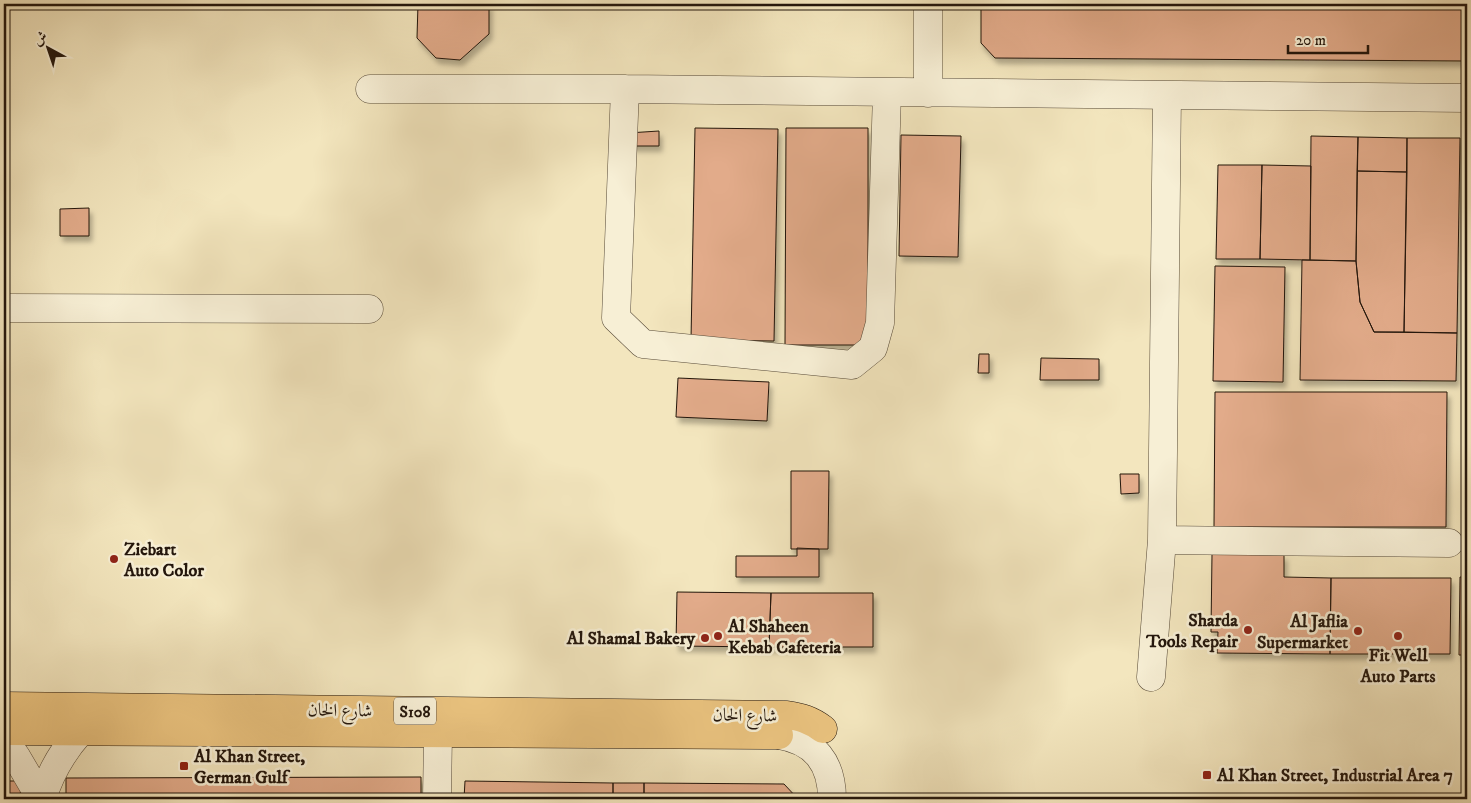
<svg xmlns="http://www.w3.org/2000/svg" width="1471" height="803" viewBox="0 0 1471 803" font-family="'IM FELL DW Pica',Amiri,serif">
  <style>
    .building { fill: #e2ab8a; stroke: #23160c; filter: url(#shadow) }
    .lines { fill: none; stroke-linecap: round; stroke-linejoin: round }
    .minor-casing { stroke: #574a38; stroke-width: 29 }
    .major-casing { stroke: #23160c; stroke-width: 29 }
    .minor { stroke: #f7efd5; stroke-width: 28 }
    .major { stroke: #eac37f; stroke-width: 28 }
    .poi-dot { fill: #8f2418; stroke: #f7efd5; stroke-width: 2 }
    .labels { text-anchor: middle; stroke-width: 5; stroke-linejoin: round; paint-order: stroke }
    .shield { fill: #f7efd5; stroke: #635748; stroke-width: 1 }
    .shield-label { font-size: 16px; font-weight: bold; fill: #23160c }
    .poi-label { font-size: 18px; font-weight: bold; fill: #23160c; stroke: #f7efd5; text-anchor: start }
    .street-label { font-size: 18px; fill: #23160c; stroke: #f7efd5 }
  </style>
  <defs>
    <filter id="shadow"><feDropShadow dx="3" dy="5.5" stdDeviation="2.5" flood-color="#0004"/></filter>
  </defs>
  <rect width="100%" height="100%" fill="#f3e6be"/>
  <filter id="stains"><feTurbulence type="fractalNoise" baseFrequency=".004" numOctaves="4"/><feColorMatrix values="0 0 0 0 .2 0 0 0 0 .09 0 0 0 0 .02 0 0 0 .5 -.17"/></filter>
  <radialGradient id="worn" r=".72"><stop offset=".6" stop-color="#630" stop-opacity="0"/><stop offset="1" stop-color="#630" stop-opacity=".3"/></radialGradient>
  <!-- building -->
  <path class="building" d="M418 4H489V34L460 60 436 58 417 38Z
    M981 4H1467V61L995 58 981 43Z
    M695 128 778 129 774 341 691 340Z
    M786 128H868V345H785Z
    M659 131V146H628V133Z
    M901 135 961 136 958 257 899 256Z
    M1311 136 1358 137 1356 261 1310 260Z
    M1358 137 1407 138V172L1357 171Z
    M1407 138H1460L1457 333 1404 332Z
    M1218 165H1262L1260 259H1216Z
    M1262 165 1311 166 1310 260 1260 259Z
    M1357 171 1407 172 1404 332H1374L1360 302 1356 261Z
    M89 208V236H60V209Z
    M1302 260 1356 261 1360 302 1374 332 1457 333 1456 381 1300 380Z
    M1215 266 1285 267 1283 382 1213 381Z
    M979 354H989V373H978Z
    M1041 358 1099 359V380H1040Z
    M678 378 769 382 767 421 676 417Z
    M1215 392H1447L1446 527H1214Z
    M1465 416H1467V555L1463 554Z
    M791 471H829L828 549H791Z
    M1120 474H1139V493L1121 494Z
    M797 548 819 549V577H736V556H797Z
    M1212 554 1284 555V577L1331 578 1330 654 1217 653 1218 632H1211Z
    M1460 577H1467V655H1459Z
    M1331 578H1451L1450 654H1330Z
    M677 592 771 593 769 647 676 646Z
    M771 593H873V647H769Z
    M421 777V799H66V778Z
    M4 781H21L20 799H4Z
    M465 781 613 783V799H464Z
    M613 783H644V799H613Z
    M644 783 784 784 798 799H644Z"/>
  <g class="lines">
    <!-- minor casing -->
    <g class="minor-casing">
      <path id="minor" d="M370 89H625L1467 98
        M625 89 616 318 643 344 852 365 873 348 880 323 887 93
        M928 93V4
        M4 308 369 309
        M1162 540 1449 543
        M1151 677 1162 540 1167 95
        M779 735C815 741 832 763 832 799
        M4 739 17 758 41 799
        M42 799C50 773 62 752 80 732
        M437 799 438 733"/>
    </g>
    <!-- major casing -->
    <g class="major-casing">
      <path id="major" d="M4 706 787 715C801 717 811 720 823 729
        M4 731 779 735"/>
    </g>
    <!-- minor -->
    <use href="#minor" class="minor"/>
    <!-- major -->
    <use href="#major" class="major"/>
  </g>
  <!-- markers -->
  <g class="poi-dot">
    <circle cx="114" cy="559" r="5"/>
    <circle cx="1248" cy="630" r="5"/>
    <circle cx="1358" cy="631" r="5"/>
    <circle cx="718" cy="636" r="5"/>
    <circle cx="1398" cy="636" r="5"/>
    <circle cx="705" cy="638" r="5"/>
    <rect x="179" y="761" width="10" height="10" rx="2.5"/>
    <rect x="1202" y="770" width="10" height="10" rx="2.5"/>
  </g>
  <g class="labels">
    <!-- shield labels -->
    <rect class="shield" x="394" y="697.5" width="42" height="27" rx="4"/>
    <g class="shield-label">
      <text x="415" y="717">S108</text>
    </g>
    <!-- poi labels -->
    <g class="poi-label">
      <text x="124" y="555">Ziebart<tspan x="124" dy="21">Auto Color</tspan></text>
      <text x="1238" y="626" text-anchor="end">Sharda<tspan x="1238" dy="21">Tools Repair</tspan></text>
      <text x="1348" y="627" text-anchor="end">Al Jaflia<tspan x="1348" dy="21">Supermarket</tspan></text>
      <text x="728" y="632">Al Shaheen<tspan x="728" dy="21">Kebab Cafeteria</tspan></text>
      <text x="695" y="644" text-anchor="end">Al Shamal Bakery</text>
      <text x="1398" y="661" text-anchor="middle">Fit Well<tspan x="1398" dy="21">Auto Parts</tspan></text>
      <text x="194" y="762">Al Khan Street,<tspan x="194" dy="21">German Gulf</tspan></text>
      <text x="1217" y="781">Al Khan Street, Industrial Area 7</text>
    </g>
    <!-- street labels -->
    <g class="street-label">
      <text transform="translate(340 710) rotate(1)" y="6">شارع الخان</text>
      <text transform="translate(745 715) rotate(1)" y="6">شارع الخان</text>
    </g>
  </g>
  <!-- margin -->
  <rect width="1471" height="803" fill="none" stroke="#f3e6be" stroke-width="20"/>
  <rect x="5" y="5" width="1461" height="793" fill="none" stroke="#23160c" stroke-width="2.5"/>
  <rect x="10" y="10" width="1451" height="783" fill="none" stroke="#23160c"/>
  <!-- north arrow -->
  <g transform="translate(48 48) rotate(320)" stroke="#f7efd5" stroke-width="4" paint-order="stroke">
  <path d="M0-4L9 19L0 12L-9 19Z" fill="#23160c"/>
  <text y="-8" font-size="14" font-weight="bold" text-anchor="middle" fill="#23160c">ش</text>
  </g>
  <!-- scale -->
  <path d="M1288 45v8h80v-8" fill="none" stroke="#23160c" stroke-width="2.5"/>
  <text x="1296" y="45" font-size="15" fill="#23160c" stroke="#f7efd5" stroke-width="4" paint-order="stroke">20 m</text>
  <rect width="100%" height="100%" filter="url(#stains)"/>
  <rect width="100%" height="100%" fill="url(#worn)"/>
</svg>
